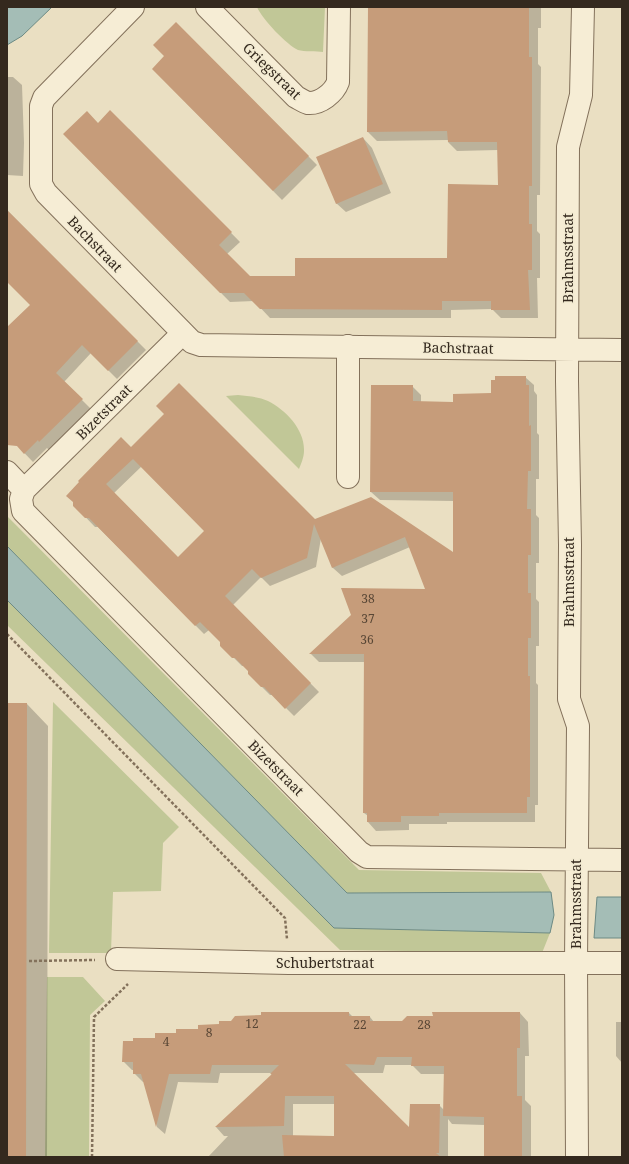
<svg xmlns="http://www.w3.org/2000/svg" width="629" height="1164" viewBox="0 0 629 1164" font-family="'Noto Serif',serif">
  <style>
    .green { fill: #c1c797 }
    .water { fill: #a4bdb6; stroke: #6c8a84 }
    .shadow { fill: #0003; fill-rule: evenodd }
    .building { fill: #c69c7a; fill-rule: evenodd }
    .lines { fill: none; stroke-linecap: round; stroke-linejoin: round }
    .street-casing { stroke: #83715b; stroke-width: 24 }
    .path { stroke: #83715b; stroke-width: 2.5; stroke-dasharray: 3 2; stroke-linecap: butt }
    .street { stroke: #f6edd5; stroke-width: 22 }
    .labels { text-anchor: middle; stroke-width: 3; stroke-linejoin: round; paint-order: stroke }
    .number-label { font-size: 12px; fill: #584635 }
    .street-label { font-size: 14px; fill: #34291e; stroke: #f2ead1 }
  </style>
  <rect width="100%" height="100%" fill="#eadfc2"/>
  <!-- green -->
  <path class="green" d="M257 7H325L323 52C317 51 304 52 298 50 287 45 262 19 257 7Z
    M238 395C248 396 259 397 268 401 286 410 305 430 304 451 304 457 301 464 299 469L226 396Z
    M7 516 359 870 541 873 551 892 347 893 7 546Z
    M7 600 334 928 550 933 542 953 340 950 7 625Z
    M53 702 179 827 163 843 161 891 113 892 111 953H49Z
    M47 977H83L105 1001 90 1015 89 1157H45Z"/>
  <!-- water -->
  <path class="water" d="M7 7H52L22 36 7 45Z
    M7 546 347 893 551 892 554 915 550 933 334 928 7 600Z
    M597 897H622V938H594Z"/>
  <!-- shadow -->
  <path class="shadow" d="M369 7H541V28H538V64L541 67 540 195H537V231L540 234V278H537L538 318H501L492 309 451 310V318H270L254 301 230 302 64 134 98 124 129 129 240 242 227 254 250 277H296L448 259 499 186 498 150 457 151 448 142V140L377 141 368 132Z
    M176 23 317 165 282 200 153 69 166 56Z
    M7 77H13L22 85 24 143 23 176 7 175Z
    M363 138 372 148 391 193 346 212 336 203Z
    M7 210 146 350 117 379 91 353 64 382 91 409 49 450 47 448 33 462 7 435V328L31 305 7 280Z
    M525 377 534 385V391L537 395V433L539 435V479H536V515L539 518V563H536V599L539 602V646H536V683L538 685V805H535V822H447V824H409V830L376 831 368 822V816L364 813 365 662H319L311 654 352 615 427 590 410 547 342 576 333 568 321 538 316 567 270 586 261 577 233 605 319 692 294 716 273 695H270L249 674V671L245 666H242L221 645V642L209 630 204 634 98 527H95L74 505 131 449 315 521 370 498 454 554V501L380 500 371 492 412 386 421 395V402L454 403 492 394ZM142 466 205 531 178 558 114 493Z
    M622 677V721H621Z
    M7 704H27L48 726 47 1157H7Z
    M262 1013H349L353 1017H370L374 1022H402L520 1013 528 1022 529 1056H525V1100L531 1106V1157H485V1125L452 1124 448 1119V1157H208L228 1136H224L216 1127 272 1076 271 1074 272 1073H220L218 1083 178 1082 165 1134 157 1127 145 1082H143L134 1073V1070H132L123 1061 156 1039 177 1034 199 1030 231 1022 262 1016ZM385 1065H412L421 1074H445L444 1110 439 1105 410 1129 352 1073H383ZM293 1104H335V1137L293 1136Z
    M616 1022H622V1063L616 1056Z"/>
  <!-- building -->
  <path class="building" d="M368 7H529V57H532V186H529V224H532V270H528L530 310H491V301H442V310L260 309 244 293H220L63 134 87 111 98 123 110 110 232 232 219 245 250 276H295V258H447L448 184 498 185 497 142H448L447 131 367 132Z
    M176 22 309 156 273 191 152 69 164 56 153 45Z
    M363 137 383 184 336 204 316 157Z
    M7 210 138 341 108 371 82 345 56 373 83 399 39 442 38 440 24 454 17 446 7 445V327L30 305 7 282Z
    M495 376H526V385H529V426L531 425V471H528L527 509H531V555H528V593H531V638H528V676H530V797H527V813H439V816H401V822H367V813H363L364 654H309L351 615 341 588 425 589 405 537 332 568 314 524 307 558 261 578 252 569 225 596 311 683 285 709 264 687H261L248 674V671L235 658H232L220 646V642L200 622 195 626 89 518H85L73 506V502L66 496 79 482 78 481 121 437 131 447 164 414 156 406 179 383 315 519 371 497 453 552V492H370L371 385H413V401L453 402V394L491 393V380H495ZM133 459 204 531 178 557 106 484Z
    M7 703H27L26 1157H7Z
    M261 1012H349V1016H370V1021H402L407 1016H433L432 1012H520V1048H517V1096H522V1157H484V1117L443 1116 444 1066H411L412 1057H377L374 1065 345 1064 409 1127 410 1104H440L439 1153H436L441 1157H284L282 1135 334 1136V1096H285L284 1126 215 1127 272 1074H270L279 1065H212L210 1074H169L156 1127 141 1074H133V1062H122L123 1041H133V1038H155V1033H176V1029H198V1025L219 1024V1021H231L235 1016 261 1015Z"/>
  <g class="lines">
    <!-- street casing -->
    <g class="street-casing">
      <path id="street" d="M133 7 44 98 41 106V184L46 193 192 342 201 345 622 350
        M207 7 296 97C300 99 304 102 308 103 320 104 334 93 338 82L339 7
        M183 333 24 490 21 499 23 511 359 852 367 857 622 860
        M7 472 24 490
        M348 477V346
        M117 959 289 963H622
        M577 1157 576 963 578 726 569 699 570 545 567 381 568 147 581 95 583 7"/>
    </g>
    <!-- path -->
    <path class="path" d="M7 634 285 918 287 939
      M29 961 95 960
      M92 1157 94 1017 128 984"/>
    <!-- street -->
    <use href="#street" class="street"/>
  </g>
  <g class="labels">
    <!-- number labels -->
    <g class="number-label">
      <text x="368" y="603">38</text>
      <text x="368" y="623">37</text>
      <text x="367" y="644">36</text>
      <text x="252" y="1028">12</text>
      <text x="360" y="1029">22</text>
      <text x="424" y="1029">28</text>
      <text x="209" y="1037">8</text>
      <text x="166" y="1046">4</text>
    </g>
    <!-- street labels -->
    <g class="street-label">
      <text transform="translate(272 71) rotate(44)" y="5">Griegstraat</text>
      <text transform="translate(95 244) rotate(46)" y="5">Bachstraat</text>
      <text transform="translate(568 258) rotate(-90)" y="5">Brahmsstraat</text>
      <text transform="translate(458 348) rotate(1)" y="5">Bachstraat</text>
      <text transform="translate(104 412) rotate(-45)" y="5">Bizetstraat</text>
      <text transform="translate(569 582) rotate(-90)" y="5">Brahmsstraat</text>
      <text transform="translate(276 768) rotate(45)" y="5">Bizetstraat</text>
      <text transform="translate(576 904) rotate(-90)" y="5">Brahmsstraat</text>
      <text x="325" y="968">Schubertstraat</text>
    </g>
  </g>
  <!-- border -->
  <rect width="629" height="1164" fill="none" stroke="#34291e" stroke-width="16"/>
</svg>
